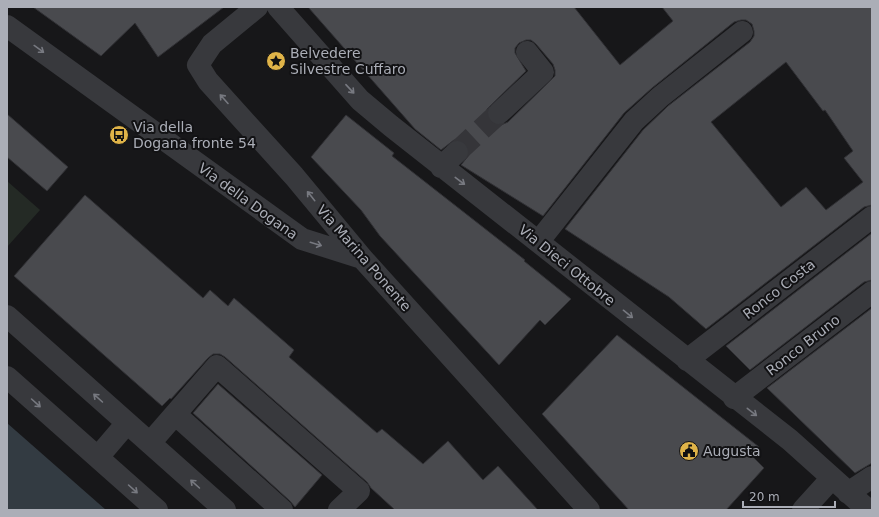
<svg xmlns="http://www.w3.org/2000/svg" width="879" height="517" viewBox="0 0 879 517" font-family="'DejaVu Sans',sans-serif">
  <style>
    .green { fill: #242a25 }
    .water { fill: #333b42 }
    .building { fill: #494a4e; stroke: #313135; fill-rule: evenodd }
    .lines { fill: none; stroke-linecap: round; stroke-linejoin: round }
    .minor-tunnel { stroke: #353539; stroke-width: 22; stroke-dasharray: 22 11; stroke-linecap: butt }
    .minor { stroke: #38393d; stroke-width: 22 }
    .oneway { stroke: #777980 }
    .labels { text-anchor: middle; stroke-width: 4; stroke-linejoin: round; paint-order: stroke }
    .poi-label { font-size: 14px; fill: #abaeb7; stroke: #121214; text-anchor: start }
    .street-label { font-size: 14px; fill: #abaeb7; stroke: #121214 }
  </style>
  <rect width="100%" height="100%" fill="#171719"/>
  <!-- green -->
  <path class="green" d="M7 181 40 210 7 247Z"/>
  <!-- water -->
  <path class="water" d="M7 423 106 510H7Z"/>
  <!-- building -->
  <path class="building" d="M33 7H224L158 57 135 23 101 56Z
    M308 7H574L620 65 673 21 662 7H872V205L864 207 706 329 669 297 565 229 643 130 668 106 750 42 754 36V31L752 24 746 20H741L734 22 652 88 624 113 543 216 461 165 469 155V149L466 143 460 140H454L441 150 415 129ZM526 40H531L536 44 553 64 555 70V76L508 122 501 125H495L490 122 487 116V109L526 71 515 53V48L519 43ZM786 62 823 111 825 110 853 151 844 158 863 182 826 210 806 187 781 207 711 122Z
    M7 114 68 167 47 191 7 157Z
    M346 115 394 153 392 156 525 260 524 261 571 299 545 325 540 320 499 365 380 236 361 210 311 157Z
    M85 195 203 298 210 290 228 306 234 298 294 350 289 357 377 433 382 429 423 464 448 441 483 480 498 466 538 510H395L371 488 367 482 225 357 220 354H213L208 358 171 399 170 398 162 406 14 276Z
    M872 233V280L864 282 750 370 726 346Z
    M872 308V463L855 473 767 388Z
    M617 335 759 447 753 457 764 468 726 510H629L542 414Z
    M218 384 322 475 295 507 290 501 193 413Z"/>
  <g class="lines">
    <!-- minor-tunnel -->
    <path class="minor-tunnel" d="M457 152 499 113"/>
    <!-- minor -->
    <path class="minor" d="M257 7 212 44 198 65 208 81 294 176 362 258 589 510
      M278 7 360 100 391 126 790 440 868 510
      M7 26 302 239 362 258
      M499 113 543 72 527 52
      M441 167 457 152
      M539 241 634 121 660 97 742 32
      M7 316 225 510
      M687 360 872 217
      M7 377 157 510
      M734 398 872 292
      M175 414 282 510
      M150 443 217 366 359 491 339 510
      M98 457 127 423
      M848 493 872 477
      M803 510 832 478"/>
  </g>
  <!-- one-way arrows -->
  <defs><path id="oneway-shaft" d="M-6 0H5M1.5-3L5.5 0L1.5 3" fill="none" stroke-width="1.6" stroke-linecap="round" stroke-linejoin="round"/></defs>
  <g class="oneway">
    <use href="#oneway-shaft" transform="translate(39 49) rotate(36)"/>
    <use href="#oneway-shaft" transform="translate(350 89) rotate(47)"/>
    <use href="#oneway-shaft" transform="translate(224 99) rotate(-132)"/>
    <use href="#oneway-shaft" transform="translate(460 181) rotate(37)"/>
    <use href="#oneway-shaft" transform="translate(311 196) rotate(-129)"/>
    <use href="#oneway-shaft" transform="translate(316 244) rotate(17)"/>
    <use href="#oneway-shaft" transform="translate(628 314) rotate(39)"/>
    <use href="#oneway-shaft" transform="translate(98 398) rotate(-138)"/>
    <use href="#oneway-shaft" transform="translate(36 403) rotate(42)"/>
    <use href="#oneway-shaft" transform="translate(752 412) rotate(38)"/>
    <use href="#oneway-shaft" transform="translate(195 484) rotate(-138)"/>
    <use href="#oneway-shaft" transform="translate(133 489) rotate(42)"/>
  </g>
  <!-- icons -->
  <defs>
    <g id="sight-disc" transform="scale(1)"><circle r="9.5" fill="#dfb348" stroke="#121214"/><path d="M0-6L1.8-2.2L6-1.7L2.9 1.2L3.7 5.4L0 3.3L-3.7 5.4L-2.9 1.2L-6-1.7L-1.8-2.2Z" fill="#111"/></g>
    <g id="bus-disc" transform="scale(1)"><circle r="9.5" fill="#dfb348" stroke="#121214"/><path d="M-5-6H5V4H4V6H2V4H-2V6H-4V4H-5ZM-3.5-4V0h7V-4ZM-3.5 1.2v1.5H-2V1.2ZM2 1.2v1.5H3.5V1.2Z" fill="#111"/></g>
    <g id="civic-disc" transform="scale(1)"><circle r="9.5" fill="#dfb348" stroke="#121214"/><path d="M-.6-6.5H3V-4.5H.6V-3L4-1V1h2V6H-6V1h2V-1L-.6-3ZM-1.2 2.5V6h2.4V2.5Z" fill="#111"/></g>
  </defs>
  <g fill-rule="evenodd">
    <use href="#sight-disc" x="276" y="61"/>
    <use href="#bus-disc" x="119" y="135"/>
    <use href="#civic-disc" x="689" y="451"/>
  </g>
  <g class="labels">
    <!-- poi labels -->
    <g class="poi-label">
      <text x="290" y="58">Belvedere<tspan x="290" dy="16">Silvestre Cuffaro</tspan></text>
      <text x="133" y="132">Via della<tspan x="133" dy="16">Dogana fronte 54</tspan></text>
      <text x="703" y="456">Augusta</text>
    </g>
    <!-- street labels -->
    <g class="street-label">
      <text transform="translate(248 201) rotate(36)" y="5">Via della Dogana</text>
      <text transform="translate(364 258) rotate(49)" y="5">Via Marina Ponente</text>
      <text transform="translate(567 265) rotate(39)" y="5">Via Dieci Ottobre</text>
      <text transform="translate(779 289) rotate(-38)" y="5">Ronco Costa</text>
      <text transform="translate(803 345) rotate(-38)" y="5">Ronco Bruno</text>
    </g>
  </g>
  <!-- border -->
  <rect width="879" height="517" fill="none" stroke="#abaeb7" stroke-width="16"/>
  <!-- scale -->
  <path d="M743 501v6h92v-6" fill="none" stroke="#abaeb7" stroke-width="2"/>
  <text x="749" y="501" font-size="12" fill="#abaeb7" stroke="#121214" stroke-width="3" paint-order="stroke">20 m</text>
</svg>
